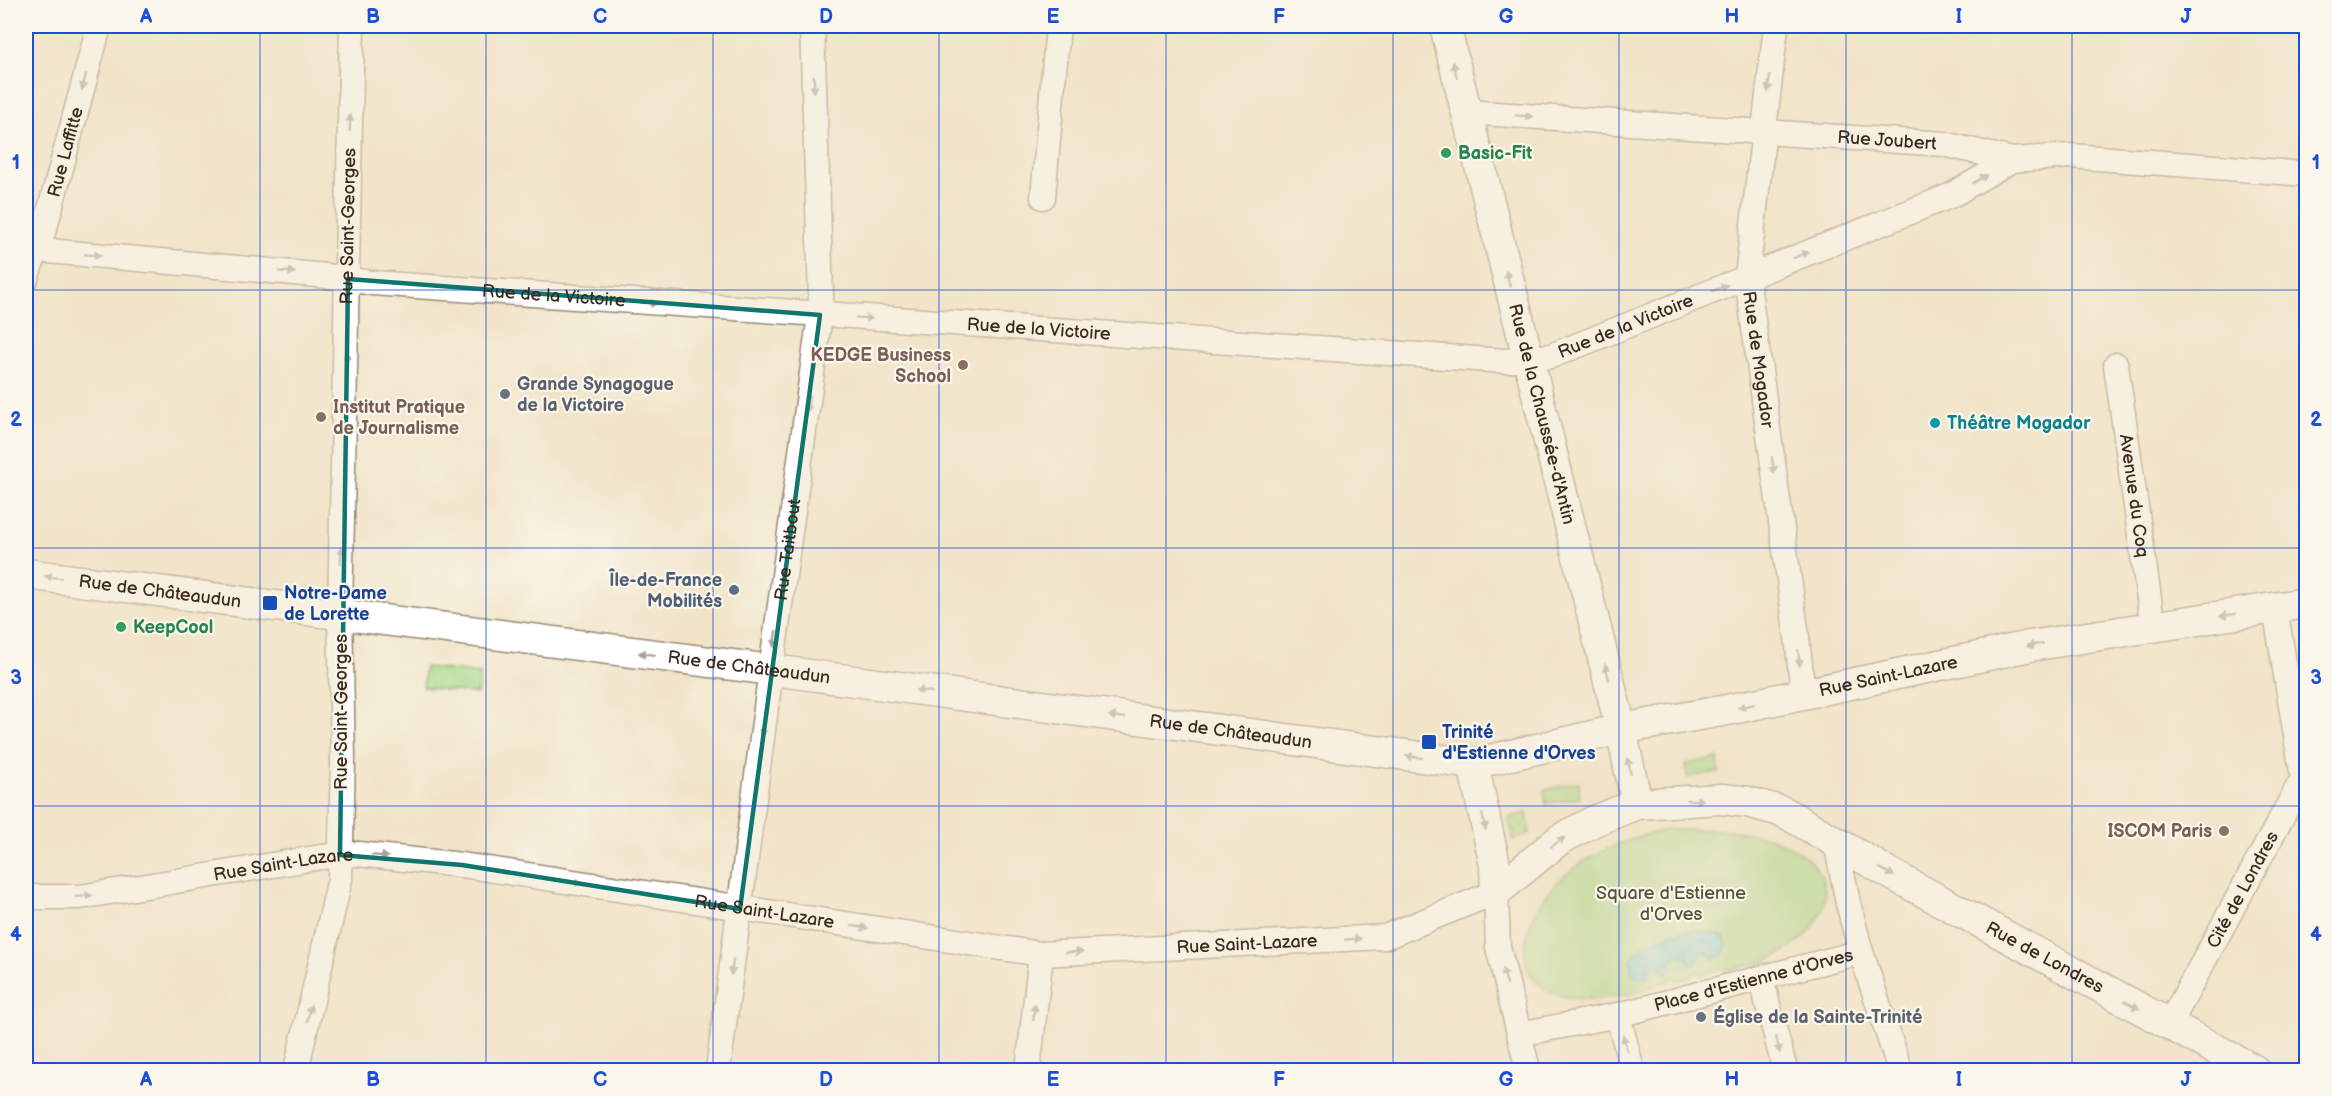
<svg xmlns="http://www.w3.org/2000/svg" width="2332" height="1096" viewBox="0 0 2332 1096" font-family="'Balsamiq Sans',sans-serif">
  <style>
    .grass { fill: url(#grass-tufts); stroke: #708052; stroke-width: 1.5 }
    .park { fill: #a4d786; stroke: #708052; stroke-width: 1.5 }
    .garden { fill: url(#garden-dots); stroke: #708052; stroke-width: 1.5 }
    .water { fill: url(#water-ripples); stroke: #4c787c; stroke-width: 1.5 }
    .lines { fill: none; stroke-linecap: round; stroke-linejoin: round }
    .minor-casing { stroke: #968773; stroke-width: 27 }
    .major-casing { stroke: #968773; stroke-width: 33 }
    .minor { stroke: #fff; stroke-width: 24 }
    .major { stroke: #fff; stroke-width: 30 }
    .oneway { fill: #a79f9a }
    .marked { fill: none; stroke: #0f766e; stroke-width: 4.5; stroke-linejoin: round }
    .grid { fill: none; stroke: #1d4ed8; stroke-width: 1.5; stroke-opacity: 0.55 }
    .leisure-dot { fill: #2e9e5b; stroke: #fbf7ec; stroke-width: 2 }
    .education-dot { fill: #8d6e63; stroke: #fbf7ec; stroke-width: 2 }
    .worship-dot { fill: #6b7280; stroke: #fbf7ec; stroke-width: 2 }
    .culture-dot { fill: #0f9aa8; stroke: #fbf7ec; stroke-width: 2 }
    .service-dot { fill: #5c6f8a; stroke: #fbf7ec; stroke-width: 2 }
    .transit-dot { fill: #1a4fb4; stroke: #fbf7ec; stroke-width: 2 }
    .labels { text-anchor: middle; stroke-width: 4.5; stroke-linejoin: round; paint-order: stroke }
    .street-label { font-size: 18px; fill: #3b2a1e; stroke: #fbf7ec }
    .leisure-label { font-size: 18px; font-weight: bold; fill: #27864d; stroke: #fbf7ec; text-anchor: start }
    .education-label { font-size: 18px; font-weight: bold; fill: #785e54; stroke: #fbf7ec; text-anchor: end }
    .worship-label { font-size: 18px; font-weight: bold; fill: #5b616d; stroke: #fbf7ec; text-anchor: start }
    .culture-label { font-size: 18px; font-weight: bold; fill: #0d838f; stroke: #fbf7ec; text-anchor: start }
    .service-label { font-size: 18px; font-weight: bold; fill: #4e5e75; stroke: #fbf7ec; text-anchor: end }
    .transit-label { font-size: 18px; font-weight: bold; fill: #164399; stroke: #fbf7ec; text-anchor: start }
    .park-label { font-size: 18px; fill: #555538; stroke: #fbf7ec }
    .neatline { fill: none; stroke: #1d4ed8; stroke-width: 2 }
    .grid-label { font-size: 20px; text-anchor: middle; font-weight: bold; fill: #1d4ed8 }
  </style>
  <defs>
    <pattern id="grass-tufts" width="24" height="20" patternUnits="userSpaceOnUse" patternTransform="scale(1.5)"><rect width="24" height="20" fill="#a4d786"/><path d="M3 7l-1-3M5 7V3M7 7l1-3M15 17l-1-3M17 17v-4M19 17l1-3" fill="none" stroke="#8eb973"/></pattern>
    <pattern id="garden-dots" width="8" height="8" patternUnits="userSpaceOnUse" patternTransform="scale(1.5)"><rect width="8" height="8" fill="#a4d786"/><path d="M2 2h.1M6 6h.1" fill="none" stroke="#8eb973" stroke-width="1.8" stroke-linecap="round"/></pattern>
    <pattern id="water-ripples" width="26" height="14" patternUnits="userSpaceOnUse" patternTransform="scale(1.5)"><rect width="26" height="14" fill="#5ec7d9"/><path d="M2 4q2-2 4 0t4 0M15 11q2-2 4 0t4 0" fill="none" stroke="#4fa2af"/></pattern>
  </defs>
  <rect width="100%" height="100%" fill="#fbf7ec"/>
  <filter id="ink" filterUnits="userSpaceOnUse"><feTurbulence type="fractalNoise" baseFrequency=".0167" numOctaves="2"/><feDisplacementMap in="SourceGraphic" scale="12" xChannelSelector="R" yChannelSelector="G"/><feConvolveMatrix kernelMatrix="1 2 1 2 8 2 1 2 1" color-interpolation-filters="sRGB"/></filter>
  <filter id="wash" filterUnits="userSpaceOnUse"><feTurbulence type="fractalNoise" baseFrequency=".008" numOctaves="4" result="noise"/><feDisplacementMap in="SourceGraphic" scale="24" xChannelSelector="R" yChannelSelector="G"/><feGaussianBlur stdDeviation="1.35" result="paint"/><feColorMatrix in="noise" values="0 0 0 0 0 0 0 0 0 0 0 0 0 0 0 0 0 1.4 0 .05"/><feComposite in="paint" operator="in"/></filter>
  <g filter="url(#wash)">
    <rect width="100%" height="100%" fill="#f1e4c8"/>
    <!-- grass -->
    <path class="grass" d="M1718 758 1719 772 1687 777 1686 764Z
      M1579 782 1580 798 1546 804 1544 790Z"/>
    <!-- park -->
    <path class="park" d="M425 667 480 674 477 694 423 687Z
      M1665 830C1705 829 1746 827 1783 843 1843 870 1835 923 1782 953 1765 963 1745 966 1726 971L1723 968 1702 975 1698 972 1693 974 1691 977 1677 981 1674 978 1668 980 1667 983 1646 988 1645 991C1621 996 1596 1002 1572 998 1504 987 1520 923 1555 885 1582 856 1627 838 1665 830Z"/>
    <!-- garden -->
    <path class="garden" d="M1527 813 1530 833 1514 840 1508 817Z"/>
    <!-- water -->
    <path class="water" d="M1697 930 1724 937 1727 945 1722 955 1712 959 1709 953 1702 951 1696 956 1697 963 1691 965 1687 957 1678 955 1671 960V971L1665 973 1660 964H1654L1648 969 1649 977C1642 979 1636 978 1631 971V959C1646 939 1672 932 1697 930Z"/>
  </g>
  <g filter="url(#ink)">
    <g class="lines">
      <!-- minor casing -->
      <g class="minor-casing">
        <g id="minor">
          <path id="s1" d="M1776 26 1747 277 1797 637 1803 694"/>
          <path id="s2" d="M1466 112 1944 144 2012 160 2071 156 2306 174"/>
          <path d="M1043 197 1058 26"/>
          <path id="s3" d="M26 249 327 276 372 283 1505 361 1551 356 1952 195 2012 160"/>
          <path id="s4" d="M26 278 46 224 99 26"/>
          <path id="s5" d="M2116 365 2153 627"/>
          <path d="M1836 842 1848 903 1861 952 1900 1070"/>
          <path id="s6" d="M26 897H80L321 857 358 854 462 865 1041 954 1385 937 1496 892 1498 947 1528 1070"/>
          <path d="M1761 978 1785 1070"/>
          <path d="M1618 1015 1632 1070"/>
          <path id="s7" d="M2169 1025 2303 778 2275 608"/>
          <path id="s8" d="M1520 1034 1618 1015 1861 952"/>
          <path id="s9" d="M296 1070 340 879 343 759 340 613 352 26"/>
          <path id="s10" d="M718 1070 771 670 820 315 821 296 812 26"/>
          <path d="M1028 1070 1041 954"/>
        </g>
      </g>
      <!-- major casing -->
      <g class="major-casing">
        <g id="major">
          <path id="s11" d="M1445 26 1621 729 1637 804"/>
          <path id="s12" d="M26 574 795 673 1473 764 1621 729 1727 710 2030 646 2306 603"/>
          <path d="M1473 764 1495 865 1496 892"/>
          <path id="s13" d="M1496 892 1559 840 1594 821 1637 804 1722 799 1748 802 1784 812 1889 873 2254 1070"/>
        </g>
      </g>
      <!-- minor -->
      <use href="#minor" class="minor"/>
      <!-- major -->
      <use href="#major" class="major"/>
    </g>
    <!-- one-way arrows -->
    <defs><path id="oneway-solid" d="M-6-.8H1V-3.2L6.5 0L1 3.2V.8H-6Z" transform="scale(1.5)"/></defs>
    <g class="oneway">
      <use href="#oneway-solid" transform="translate(1455 70) rotate(-104)"/>
      <use href="#oneway-solid" transform="translate(84 82) rotate(105)"/>
      <use href="#oneway-solid" transform="translate(814 84) rotate(88)"/>
      <use href="#oneway-solid" transform="translate(1769 84) rotate(97)"/>
      <use href="#oneway-solid" transform="translate(1524 116) rotate(4)"/>
      <use href="#oneway-solid" transform="translate(350 123) rotate(-89)"/>
      <use href="#oneway-solid" transform="translate(1980 179) rotate(-31)"/>
      <use href="#oneway-solid" transform="translate(93 255) rotate(5)"/>
      <use href="#oneway-solid" transform="translate(1801 255) rotate(-22)"/>
      <use href="#oneway-solid" transform="translate(287 272) rotate(5)"/>
      <use href="#oneway-solid" transform="translate(1508 279) rotate(-104)"/>
      <use href="#oneway-solid" transform="translate(1720 288) rotate(-22)"/>
      <use href="#oneway-solid" transform="translate(649 303) rotate(4)"/>
      <use href="#oneway-solid" transform="translate(864 318) rotate(4)"/>
      <use href="#oneway-solid" transform="translate(347 360) rotate(-88)"/>
      <use href="#oneway-solid" transform="translate(808 404) rotate(98)"/>
      <use href="#oneway-solid" transform="translate(1773 465) rotate(82)"/>
      <use href="#oneway-solid" transform="translate(341 555) rotate(-88)"/>
      <use href="#oneway-solid" transform="translate(53 577) rotate(-173)"/>
      <use href="#oneway-solid" transform="translate(2228 615) rotate(171)"/>
      <use href="#oneway-solid" transform="translate(775 639) rotate(98)"/>
      <use href="#oneway-solid" transform="translate(2035 645) rotate(171)"/>
      <use href="#oneway-solid" transform="translate(647 654) rotate(-173)"/>
      <use href="#oneway-solid" transform="translate(1799 658) rotate(84)"/>
      <use href="#oneway-solid" transform="translate(1607 672) rotate(-104)"/>
      <use href="#oneway-solid" transform="translate(924 691) rotate(-172)"/>
      <use href="#oneway-solid" transform="translate(1746 706) rotate(168)"/>
      <use href="#oneway-solid" transform="translate(1117 717) rotate(-172)"/>
      <use href="#oneway-solid" transform="translate(763 728) rotate(98)"/>
      <use href="#oneway-solid" transform="translate(1414 757) rotate(-172)"/>
      <use href="#oneway-solid" transform="translate(1629 766) rotate(-102)"/>
      <use href="#oneway-solid" transform="translate(1695 800) rotate(-1)"/>
      <use href="#oneway-solid" transform="translate(1484 822) rotate(77)"/>
      <use href="#oneway-solid" transform="translate(1558 842) rotate(-35)"/>
      <use href="#oneway-solid" transform="translate(380 856) rotate(6)"/>
      <use href="#oneway-solid" transform="translate(1887 872) rotate(29)"/>
      <use href="#oneway-solid" transform="translate(574 882) rotate(9)"/>
      <use href="#oneway-solid" transform="translate(84 896) rotate(-6)"/>
      <use href="#oneway-solid" transform="translate(860 927) rotate(9)"/>
      <use href="#oneway-solid" transform="translate(1353 939) rotate(-3)"/>
      <use href="#oneway-solid" transform="translate(1074 952) rotate(-3)"/>
      <use href="#oneway-solid" transform="translate(732 967) rotate(98)"/>
      <use href="#oneway-solid" transform="translate(1505 977) rotate(-105)"/>
      <use href="#oneway-solid" transform="translate(2132 1005) rotate(28)"/>
      <use href="#oneway-solid" transform="translate(1034 1012) rotate(-84)"/>
      <use href="#oneway-solid" transform="translate(309 1013) rotate(-77)"/>
      <use href="#oneway-solid" transform="translate(1625 1043) rotate(-104)"/>
      <use href="#oneway-solid" transform="translate(1778 1045) rotate(76)"/>
    </g>
  </g>
  <!-- marked area -->
  <path d="M0 0H2332V1096H0ZM348 279 820 315 740 909 462 865 340 855Z" fill="#f1e4c8" fill-opacity=".55" fill-rule="evenodd"/>
  <path class="marked" d="M348 279 820 315 740 909 462 865 340 855Z"/>
  <!-- grid -->
  <path class="grid" d="M260 26V1070M486 26V1070M713 26V1070M939 26V1070M1166 26V1070M1393 26V1070M1619 26V1070M1846 26V1070M2072 26V1070M26 290H2306M26 548H2306M26 806H2306"/>
  <!-- markers -->
  <g class="leisure-dot">
    <circle cx="1446" cy="153" r="6"/>
    <circle cx="121" cy="627" r="6"/>
  </g>
  <g class="education-dot">
    <circle cx="963" cy="365" r="6"/>
    <circle cx="321" cy="417" r="6"/>
    <circle cx="2224" cy="831" r="6"/>
  </g>
  <g class="worship-dot">
    <circle cx="505" cy="394" r="6"/>
    <circle cx="1701" cy="1017" r="6"/>
  </g>
  <circle class="culture-dot" cx="1935" cy="423" r="6"/>
  <circle class="service-dot" cx="734" cy="590" r="6"/>
  <g class="transit-dot">
    <rect x="262" y="595" width="16" height="16" rx="3"/>
    <rect x="1421" y="734" width="16" height="16" rx="3"/>
  </g>
  <g class="labels">
    <!-- street labels -->
    <g class="street-label">
      <text dy="6" stroke="none"><textPath href="#s2" startOffset="422">Rue Joubert</textPath></text>
      <text dy="6" stroke="none"><textPath href="#s4" startOffset="132">Rue Laffitte</textPath></text>
      <text dy="6" stroke="none"><textPath href="#s9" startOffset="849">Rue Saint-Georges</textPath></text>
      <text dy="6" stroke="none"><textPath href="#s3" startOffset="530">Rue de la Victoire</textPath></text>
      <text dy="6" stroke="none"><textPath href="#s3" startOffset="1610">Rue de la Victoire</textPath></text>
      <text dy="6" stroke="none"><textPath href="#s3" startOffset="1016">Rue de la Victoire</textPath></text>
      <text dy="6" stroke="none"><textPath href="#s1" startOffset="336">Rue de Mogador</textPath></text>
      <text dy="6" stroke="none"><textPath href="#s11" startOffset="400">Rue de la Chaussée-d'Antin</textPath></text>
      <text dy="6" stroke="none"><textPath href="#s5" startOffset="132">Avenue du Coq</textPath></text>
      <text dy="6" stroke="none"><textPath href="#s10" startOffset="525">Rue Taitbout</textPath></text>
      <text dy="6" stroke="none"><textPath href="#s12" startOffset="135">Rue de Châteaudun</textPath></text>
      <text dy="6" stroke="none"><textPath href="#s12" startOffset="729">Rue de Châteaudun</textPath></text>
      <text dy="6" stroke="none"><textPath href="#s12" startOffset="1884">Rue Saint-Lazare</textPath></text>
      <text transform="translate(341 712) rotate(-90)" y="6">Rue Saint-Georges</text>
      <text dy="6" stroke="none"><textPath href="#s12" startOffset="1215">Rue de Châteaudun</textPath></text>
      <text dy="6" stroke="none"><textPath href="#s6" startOffset="260">Rue Saint-Lazare</textPath></text>
      <text dy="6" stroke="none"><textPath href="#s7" startOffset="154">Cité de Londres</textPath></text>
      <text dy="6" stroke="none"><textPath href="#s6" startOffset="746">Rue Saint-Lazare</textPath></text>
      <text dy="6" stroke="none"><textPath href="#s6" startOffset="1232">Rue Saint-Lazare</textPath></text>
      <text dy="6" stroke="none"><textPath href="#s13" startOffset="615">Rue de Londres</textPath></text>
      <text dy="6" stroke="none"><textPath href="#s8" startOffset="240">Place d'Estienne d'Orves</textPath></text>
    </g>
    <!-- leisure labels -->
    <g class="leisure-label">
      <text x="1458" y="159">Basic-Fit</text>
      <text x="133" y="633">KeepCool</text>
    </g>
    <!-- education labels -->
    <g class="education-label">
      <text x="951" y="361">KEDGE Business<tspan x="951" dy="21">School</tspan></text>
      <text x="333" y="413" text-anchor="start">Institut Pratique<tspan x="333" dy="21">de Journalisme</tspan></text>
      <text x="2212" y="837">ISCOM Paris</text>
    </g>
    <!-- worship labels -->
    <g class="worship-label">
      <text x="517" y="390">Grande Synagogue<tspan x="517" dy="21">de la Victoire</tspan></text>
      <text x="1713" y="1023">Église de la Sainte-Trinité</text>
    </g>
    <!-- culture labels -->
    <g class="culture-label">
      <text x="1947" y="429">Théâtre Mogador</text>
    </g>
    <!-- service labels -->
    <g class="service-label">
      <text x="722" y="586">Île-de-France<tspan x="722" dy="21">Mobilités</tspan></text>
    </g>
    <!-- transit labels -->
    <g class="transit-label">
      <text x="284" y="599">Notre-Dame<tspan x="284" dy="21">de Lorette</tspan></text>
      <text x="1442" y="738">Trinité<tspan x="1442" dy="21">d'Estienne d'Orves</tspan></text>
    </g>
    <!-- park labels -->
    <g class="park-label">
      <text x="1671" y="899">Square d'Estienne<tspan x="1671" dy="21">d'Orves</tspan></text>
    </g>
  </g>
  <!-- margin -->
  <rect width="2332" height="1096" fill="none" stroke="#fbf7ec" stroke-width="66"/>
  <rect x="33" y="33" width="2266" height="1030" class="neatline"/>
  <g class="grid-label">
    <text x="146" y="23">A</text>
    <text x="373" y="23">B</text>
    <text x="600" y="23">C</text>
    <text x="826" y="23">D</text>
    <text x="1053" y="23">E</text>
    <text x="1279" y="23">F</text>
    <text x="1506" y="23">G</text>
    <text x="1732" y="23">H</text>
    <text x="1959" y="23">I</text>
    <text x="2186" y="23">J</text>
    <text x="16" y="169">1</text>
    <text x="2316" y="169">1</text>
    <text x="16" y="426">2</text>
    <text x="2316" y="426">2</text>
    <text x="16" y="684">3</text>
    <text x="2316" y="684">3</text>
    <text x="16" y="941">4</text>
    <text x="2316" y="941">4</text>
    <text x="146" y="1086">A</text>
    <text x="373" y="1086">B</text>
    <text x="600" y="1086">C</text>
    <text x="826" y="1086">D</text>
    <text x="1053" y="1086">E</text>
    <text x="1279" y="1086">F</text>
    <text x="1506" y="1086">G</text>
    <text x="1732" y="1086">H</text>
    <text x="1959" y="1086">I</text>
    <text x="2186" y="1086">J</text>
  </g>
</svg>
